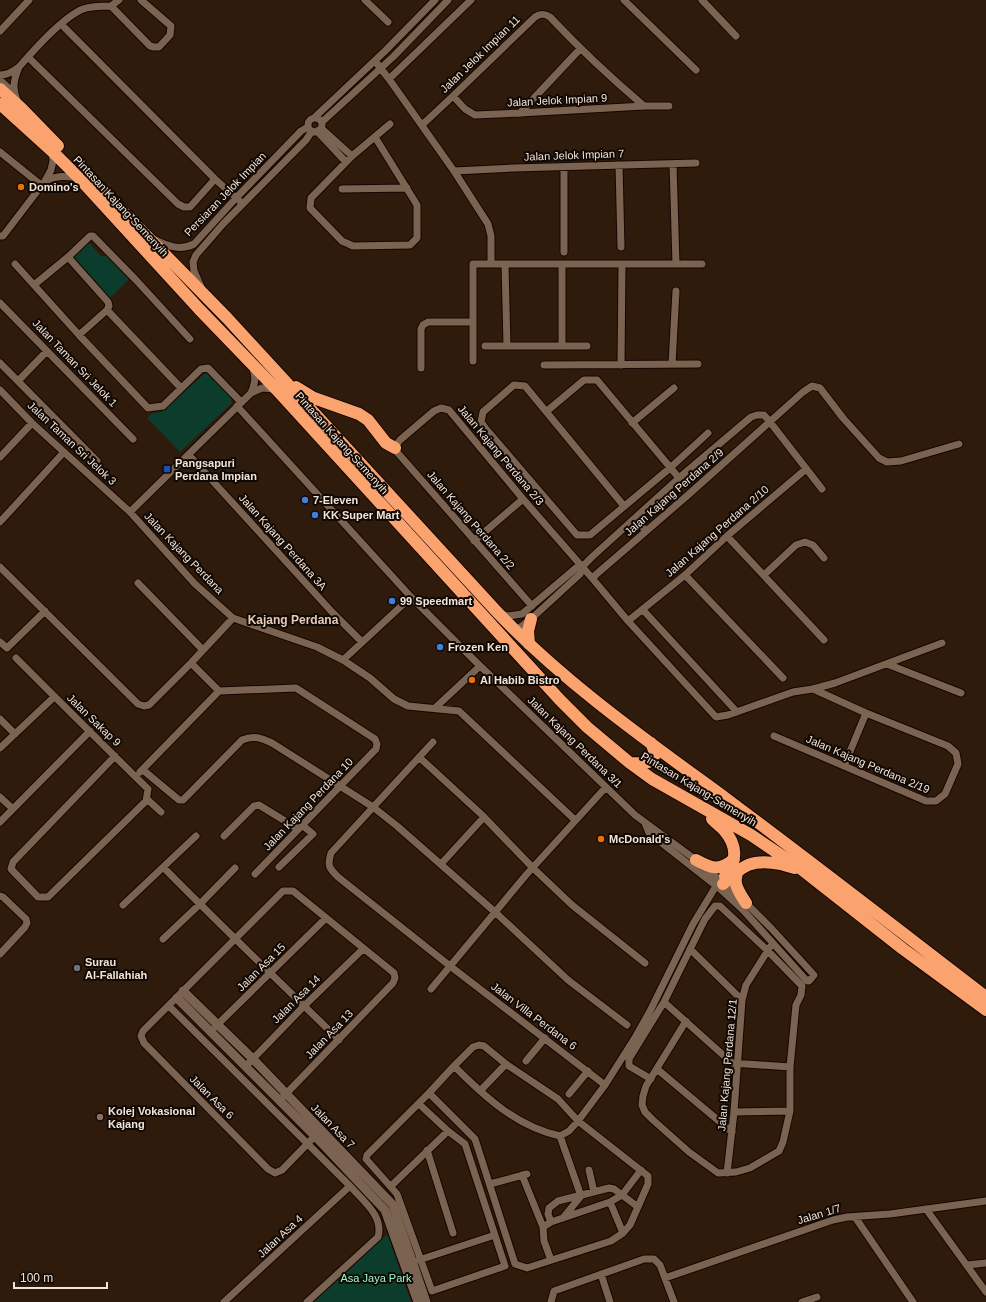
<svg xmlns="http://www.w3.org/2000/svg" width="986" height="1302" viewBox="0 0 986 1302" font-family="Arial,sans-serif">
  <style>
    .green { fill: #0c3d2c }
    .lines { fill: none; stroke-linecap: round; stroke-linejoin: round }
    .street-casing { stroke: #160500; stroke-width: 9 }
    .secondary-casing { stroke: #160500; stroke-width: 11 }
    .highway-casing { stroke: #160500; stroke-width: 14 }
    .street { stroke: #7b6352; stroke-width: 7 }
    .secondary { stroke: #7b6352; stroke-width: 9 }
    .highway { stroke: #fba36e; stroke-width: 12 }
    .food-dot { fill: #e8710a; stroke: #100803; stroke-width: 1.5 }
    .transit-dot { fill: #1a4fb4; stroke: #100803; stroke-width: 1.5 }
    .shop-dot { fill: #3f7fe0; stroke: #100803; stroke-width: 1.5 }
    .worship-dot { fill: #6b7280; stroke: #100803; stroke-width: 1.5 }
    .education-dot { fill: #8d6e63; stroke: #100803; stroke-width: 1.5 }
    .labels { text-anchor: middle; stroke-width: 4; stroke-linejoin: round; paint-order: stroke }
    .street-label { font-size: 11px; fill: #f2e4da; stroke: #100803 }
    .poi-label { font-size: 11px; font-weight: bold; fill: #f2e4da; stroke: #100803; text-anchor: start }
    .park-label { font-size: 11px; fill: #98fbd1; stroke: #100803 }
    .neighbourhood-label { font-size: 12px; font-weight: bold; fill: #e7cbb9; stroke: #100803 }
  </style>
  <rect width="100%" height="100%" fill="#2f1b0c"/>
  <!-- green -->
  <path class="green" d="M87 240 101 256H107L130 278 110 298 70 258Z
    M209 373 231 394 232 403 180 452 147 418 152 413 162 412 204 374Z
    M385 1236H388L411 1302H314Z"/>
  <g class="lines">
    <!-- street casing -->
    <g class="street-casing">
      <path id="street" d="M365 0 388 22
        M624 0 696 70
        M702 0 736 36
        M111 6 150 46 154 47H159L170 35 171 26 141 0
        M111 6 119 0
        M61 24 215 179 243 204
        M0 31 29 0
        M28 57 178 204 184 207H190L215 179
        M375 61 389 79 454 171 488 224 491 236V264
        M0 75C8 75 13 72 19 67 34 50 63 17 83 9 92 6 102 6 111 6
        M389 79 471 0
        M0 80 14 93
        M453 96 465 109 475 115 520 113 644 106H669
        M18 103C12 88 13 82 19 67
        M520 113 580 49
        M315 117 385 51 435 0
        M308 125a7 7 0 1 1 14 0a7 7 0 1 1-14 0Z
        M322 122 394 56 448 0
        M422 125 453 96 535 17C541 13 545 14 550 17 580 49 611 78 644 106
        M321 128 352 156
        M317 131 346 162
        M375 137 417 205V238L410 245 353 246 342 241 310 208 311 198 352 156 390 124
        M0 152 41 185
        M673 164 676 264
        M619 165 621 247
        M454 171 514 168 696 163
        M45 181C58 175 65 176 79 178
        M342 189 407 188
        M0 236H3L45 181 51 170 53 161 52 151
        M155 240C168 246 180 251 194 244L236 198 301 131 308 127
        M564 252V167
        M68 257 108 302 109 306 107 310 181 388
        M15 264 79 335 148 408 163 406 201 369 208 368 241 402
        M505 264 507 346
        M562 264V346
        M34 285 68 257 90 236H93L136 280 190 339
        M201 287 194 271 193 262 196 255 223 224 306 140 312 131
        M0 303 133 439
        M79 335 107 310
        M485 346H587
        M473 361V264H702
        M0 363 97 461
        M672 364 676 291
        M544 365 698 364
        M621 365 622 264
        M421 368V329L423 325 428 322H473
        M18 381 47 351
        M0 390 32 423 130 512 195 584 233 618 317 647 343 660 370 678 394 699 408 706 459 711 575 820
        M251 393 262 388 275 389
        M237 406 411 597 473 659 635 815 696 860 746 903 771 928 814 975 809 981H807L743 910 719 888 649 833 645 823
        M547 411 584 380H597L679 478
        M632 423 674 388
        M189 455 332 612 362 642
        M0 457 32 423
        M624 506 525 386 514 385 483 412 481 422 486 429 577 535H590L670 468 708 433
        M130 512 251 393C255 384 256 378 253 368
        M635 519 646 531
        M0 522 64 452
        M727 536 824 640
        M474 541 523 499
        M0 567 138 704 144 706 149 705 191 663 233 618
        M685 575 783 678
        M764 575 796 545 805 542 813 545 824 558
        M592 578 688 495 803 392 812 386 820 388 843 418 879 458 887 462 901 461 959 444
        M138 583 203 650
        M532 606 396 451 397 444 400 440 434 411 441 408 449 410 523 499 592 578 628 621 716 717 728 715 793 692 813 689 835 683 942 643
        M643 610 737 712
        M500 614 508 616 522 614 576 568 582 567
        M628 621 685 575 727 536 806 469
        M515 631 531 619 580 574 582 567 593 556 679 478 751 417 757 415H764L770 422 822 489
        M0 642 7 648 45 611
        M16 658C60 702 104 746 148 789L146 801 48 897H38L11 869 13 862 115 756
        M343 660 411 597
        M191 663 219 691
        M887 664 961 693
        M435 708 480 666
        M0 719 15 734
        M774 736 926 801H936L945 794 958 764 956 753 948 746 866 713 813 689
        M433 742 331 853C327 866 329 868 338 877L450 966 605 1085
        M0 748 54 697
        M419 757 481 814 533 868 572 905 645 963
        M844 766 866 713
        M143 770 179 800H183L242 740C254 735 261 738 272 743L373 807 397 826 495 912 568 980 627 1025
        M140 772 219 691 296 688 375 739 377 744 376 749 255 874
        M0 797 13 809
        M147 799 161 812
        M0 822 90 731
        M224 836 254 806 259 805 298 829
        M441 864 484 817
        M279 867 313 834 302 825
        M164 868C221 926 280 982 339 1040
        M0 896 3 897 26 919 27 923 25 927 0 954
        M123 905 196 836
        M163 939 200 904 235 868
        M690 949 742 1000
        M431 989 526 875 606 787
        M664 1002 732 1063 790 1067
        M169 1006 350 1186C363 1201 384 1216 378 1237L307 1302
        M215 1027 326 918
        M526 1061 545 1038
        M246 1066 304 1006 363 949
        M454 1066 473 1047 479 1045 484 1046 506 1064 558 1099 578 1121 648 1176V1184L630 1225 623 1233 611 1241 527 1268 515 1264 475 1139 429 1093 454 1066C485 1097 517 1127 560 1136L569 1131 578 1121 605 1085 636 1036 650 1011 693 924 716 886 720 881
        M657 1069 732 1132
        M651 1079 629 1066V1059L664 1002 705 919 715 906H720L767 950 802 986 801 995 796 1005 790 1067V1111L783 1142 779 1151 750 1168 736 1172 718 1173 689 1152 653 1120 645 1112 642 1105 643 1096 646 1086 686 1021
        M480 1091 506 1064
        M569 1094 588 1071
        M283 1097 393 983 395 978 394 973 293 891H283L143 1031 141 1036 144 1043 268 1169 275 1173 282 1170 315 1136
        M419 1104 448 1131 465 1144 505 1266 432 1291 397 1194 366 1159 367 1155 429 1093
        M734 1112 790 1111
        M560 1136 581 1196 563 1218
        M427 1150 453 1233
        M589 1170 594 1192
        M727 1173 734 1112 742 1000 746 985 770 947
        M522 1175 543 1227
        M490 1184 527 1174
        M391 1186 448 1131
        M610 1202 623 1233
        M926 1209 986 1292
        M855 1217 913 1302
        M551 1222 548 1214 549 1208 558 1201 609 1188 614 1189 638 1207
        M419 1260 495 1235
        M551 1260 544 1241 543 1227 551 1222 610 1202 622 1195 641 1170
        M967 1265 986 1263
        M601 1274 610 1302
        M665 1278 833 1220 847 1217 890 1214 986 1201
        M224 1302 350 1186
        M551 1302 554 1291 644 1259H654L660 1265 674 1302
        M802 1302 817 1297"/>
    </g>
    <!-- secondary casing -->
    <g class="secondary-casing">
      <path id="secondary" d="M183 991 253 1059 393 1205 426 1302
        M177 998 315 1136 385 1210 418 1302"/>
    </g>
    <!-- highway casing -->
    <g class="highway-casing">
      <path id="highway" d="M0 89 21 108 58 146
        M0 104 52 151 79 178 199 309 276 389 560 700 587 727 630 763 652 779 751 835 800 868 903 949 986 1010
        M91 179 227 318 498 613C567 685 649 742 728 800 815 865 900 931 986 997
        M296 387 314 398 359 414 368 420 386 443 395 448
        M529 644 528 631 531 619
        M630 763C646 764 661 764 651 743
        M712 819C716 823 720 826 724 830 737 845 738 861 725 876
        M696 860C711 868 719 872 734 859
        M739 869C731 882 739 892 746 903
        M723 884C742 866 752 858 780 864 785 865 790 867 795 868"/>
    </g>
    <!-- street -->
    <use href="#street" class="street"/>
    <!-- secondary -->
    <use href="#secondary" class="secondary"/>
    <!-- highway -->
    <use href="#highway" class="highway"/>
  </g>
  <!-- markers -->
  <g class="food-dot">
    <circle cx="21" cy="187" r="4"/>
    <circle cx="472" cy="680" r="4"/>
    <circle cx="601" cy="839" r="4"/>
  </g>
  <rect class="transit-dot" x="163" y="465" width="8" height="8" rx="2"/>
  <g class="shop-dot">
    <circle cx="305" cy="500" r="4"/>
    <circle cx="315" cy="515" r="4"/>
    <circle cx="392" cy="601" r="4"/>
    <circle cx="440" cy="647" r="4"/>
  </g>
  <circle class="worship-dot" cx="77" cy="968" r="4"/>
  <circle class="education-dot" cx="100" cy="1117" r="4"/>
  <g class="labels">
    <!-- street labels -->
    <g class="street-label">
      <text transform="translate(480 54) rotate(-44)" y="4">Jalan Jelok Impian 11</text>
      <text transform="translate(557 100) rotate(-3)" y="4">Jalan Jelok Impian 9</text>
      <text transform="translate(574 155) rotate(-2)" y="4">Jalan Jelok Impian 7</text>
      <text transform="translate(225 194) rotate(-46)" y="4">Persiaran Jelok Impian</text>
      <text transform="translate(121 206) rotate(47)" y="4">Pintasan Kajang-Semenyih</text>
      <text transform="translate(75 363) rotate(46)" y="4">Jalan Taman Sri Jelok 1</text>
      <text transform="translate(72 443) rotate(43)" y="4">Jalan Taman Sri Jelok 3</text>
      <text transform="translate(342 443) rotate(48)" y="4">Pintasan Kajang-Semenyih</text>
      <text transform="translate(501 455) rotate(50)" y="4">Jalan Kajang Perdana 2/3</text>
      <text transform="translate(674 492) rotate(-41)" y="4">Jalan Kajang Perdana 2/9</text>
      <text transform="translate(471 520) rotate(49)" y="4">Jalan Kajang Perdana 2/2</text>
      <text transform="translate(717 531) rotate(-41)" y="4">Jalan Kajang Perdana 2/10</text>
      <text transform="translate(283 542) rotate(48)" y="4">Jalan Kajang Perdana 3A</text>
      <text transform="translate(184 553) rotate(46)" y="4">Jalan Kajang Perdana</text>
      <text transform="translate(94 720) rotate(44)" y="4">Jalan Sakap 9</text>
      <text transform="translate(575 742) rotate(44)" y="4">Jalan Kajang Perdana 3/1</text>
      <text transform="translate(868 764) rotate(23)" y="4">Jalan Kajang Perdana 2/19</text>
      <text transform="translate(699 789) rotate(31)" y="4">Pintasan Kajang-Semenyih</text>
      <text transform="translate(308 804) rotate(-46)" y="4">Jalan Kajang Perdana 10</text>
      <text transform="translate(261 967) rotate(-45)" y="4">Jalan Asa 15</text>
      <text transform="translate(296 999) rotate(-45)" y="4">Jalan Asa 14</text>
      <text transform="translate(534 1016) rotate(37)" y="4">Jalan Villa Perdana 6</text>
      <text transform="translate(329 1034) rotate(-46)" y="4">Jalan Asa 13</text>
      <text transform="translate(727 1065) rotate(-85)" y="4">Jalan Kajang Perdana 12/1</text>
      <text transform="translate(212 1097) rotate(45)" y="4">Jalan Asa 6</text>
      <text transform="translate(333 1126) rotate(46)" y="4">Jalan Asa 7</text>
      <text transform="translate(819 1214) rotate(-17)" y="4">Jalan 1/7</text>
      <text transform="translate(280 1236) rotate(-43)" y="4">Jalan Asa 4</text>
    </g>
    <!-- poi labels -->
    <g class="poi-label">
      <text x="29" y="191">Domino's</text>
      <text x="175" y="467">Pangsapuri<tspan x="175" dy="13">Perdana Impian</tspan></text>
      <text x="313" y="504">7-Eleven</text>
      <text x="323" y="519">KK Super Mart</text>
      <text x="400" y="605">99 Speedmart</text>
      <text x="448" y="651">Frozen Ken</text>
      <text x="480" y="684">Al Habib Bistro</text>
      <text x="609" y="843">McDonald's</text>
      <text x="85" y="966">Surau<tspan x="85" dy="13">Al-Fallahiah</tspan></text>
      <text x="108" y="1115">Kolej Vokasional<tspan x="108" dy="13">Kajang</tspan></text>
    </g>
    <!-- park labels -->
    <g class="park-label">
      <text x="376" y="1282">Asa Jaya Park</text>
    </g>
    <!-- neighbourhood labels -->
    <g class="neighbourhood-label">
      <text x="293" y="624">Kajang Perdana</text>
    </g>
  </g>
  <!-- scale -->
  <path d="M14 1282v6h93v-6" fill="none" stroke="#f2e4da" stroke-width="2"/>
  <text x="20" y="1282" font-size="12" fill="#f2e4da" stroke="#100803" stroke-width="3" paint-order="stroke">100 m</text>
</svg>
